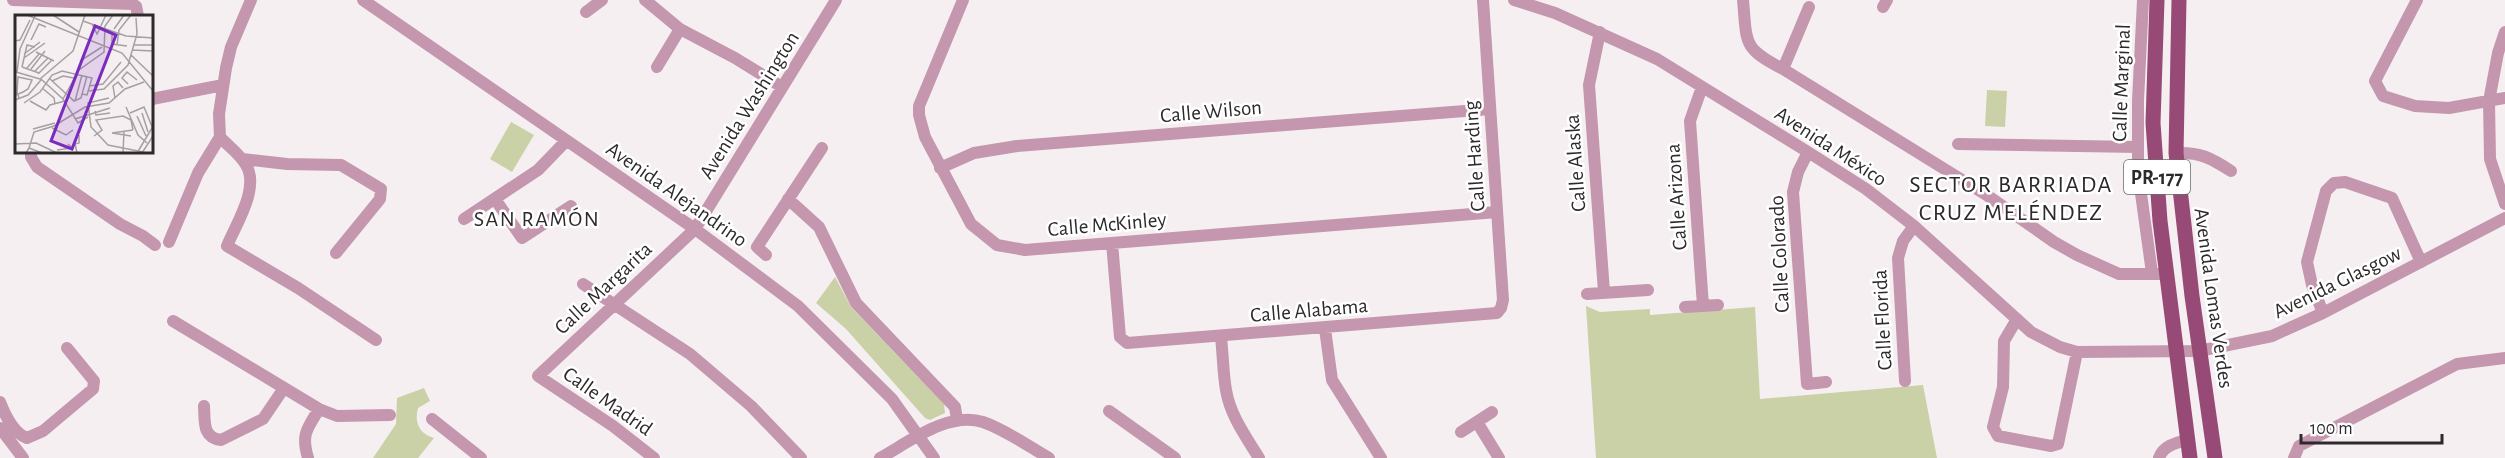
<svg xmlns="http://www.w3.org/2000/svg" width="2505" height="458" viewBox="0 0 2505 458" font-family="'Alegreya Sans',sans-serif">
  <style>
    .green { fill: #cad1a6 }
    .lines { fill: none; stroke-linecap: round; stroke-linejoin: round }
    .minor { stroke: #c497ae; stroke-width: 12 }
    .major { stroke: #984a76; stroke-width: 15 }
    .labels { text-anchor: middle; stroke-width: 5; stroke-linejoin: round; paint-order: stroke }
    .shield { fill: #fff; stroke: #6b6a6b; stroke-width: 1.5 }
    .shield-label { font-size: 20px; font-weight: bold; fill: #2c2a2b }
    .street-label { font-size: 21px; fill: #2c2a2b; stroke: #fff }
    .neighbourhood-label { font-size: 22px; letter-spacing: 1.5px; fill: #2c2a2b; stroke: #fff }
    .quarter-label { font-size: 24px; letter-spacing: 1.5px; fill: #2c2a2b; stroke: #fff }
    .inset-road { fill: none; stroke: #a5a0a2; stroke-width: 1.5 }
    .view { fill: #7b2cbf; fill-opacity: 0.15; stroke: #7b2cbf; stroke-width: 3 }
    .inset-edge { fill: none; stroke: #2c2a2b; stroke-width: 3 }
  </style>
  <rect width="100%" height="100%" fill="#f6eff2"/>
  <!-- green -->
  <path class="green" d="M1987 90 2007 91 2005 127 1985 126Z
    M511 122 534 135 512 172 490 159Z
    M835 277 851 307 944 404 945 413 930 420 925 418 846 329 816 303Z
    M1586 306 1600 312 1650 309V315L1755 307 1760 399 1923 385 1937 458H1596Z
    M424 388 430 401 418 408C414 422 419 434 434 438L418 458H373L396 424 397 398Z"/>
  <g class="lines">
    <!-- minor -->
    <path class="minor" d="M13 0 132 4 136 6 138 16
      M251 0 231 47 226 68 219 114 220 137C228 146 240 154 246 165 260 188 236 224 227 246L298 288 376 340
      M363 0 695 229 798 306 892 399 934 458
      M645 0 680 29 735 58 782 87
      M963 0 919 106V115L925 137 971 224 997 245 1025 250 1497 212
      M1514 0 1555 13 1657 59 1808 152 1866 189 1914 226 2031 332 2060 347 2077 352 2199 351 2272 336 2323 313 2505 218
      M1743 0C1747 43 1742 48 1783 69L1988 196 2054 242 2077 255 2119 274H2166
      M2143 0 2138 101V172L2152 273
      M2417 0 2375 81 2383 96 2415 106 2449 108 2505 98
      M1883 7 1887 0
      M586 12 602 0
      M1600 32 1589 85 1604 292
      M2505 32 2498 53 2489 101 2490 159 2505 204
      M657 67 680 29
      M1783 69 1809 7
      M1702 87 1690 121 1703 306
      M152 99 223 85
      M1958 144 2138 147
      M31 152V157L37 167 120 224 143 236 155 245
      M1808 152 1798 172 1793 192 1805 356 1807 384 1826 382
      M2176 153C2200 152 2211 158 2231 171
      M242 159 287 164 341 165 381 189 380 199 336 253
      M940 168 974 153 1017 146 1490 109
      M495 199 522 238 571 206
      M788 199 819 227 856 303 955 407 957 420
      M464 219 538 170 566 141
      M169 242 198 173 220 137
      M1112 243 1120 337 1127 343 1497 313 1501 308 1503 300 1483 0
      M766 255 757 247 822 148
      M583 284 690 354 751 406 801 458
      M1587 294 1648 290
      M1685 307 1718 305
      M2323 313 2312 285 2307 262 2326 191 2334 183 2345 182 2392 198 2421 262
      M2017 319 2004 341 2003 387 1993 427 1998 436 2051 446 2058 444 2077 352
      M173 321 319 409 337 416 390 415
      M1325 329 1332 380 1381 458
      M1221 337C1223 355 1223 373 1226 390 1230 415 1246 437 1259 458
      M1905 381 1898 258 1903 241 1914 226
      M0 402C5 415 13 433 27 438L43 431 93 389 94 381 67 348
      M204 406C205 421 202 438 221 440L263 419 284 388
      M1109 411 1175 458
      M432 419 481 458
      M1477 422 1499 458
      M0 428 23 458
      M1461 432 1492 412
      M308 458C301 434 307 429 319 409
      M654 458 613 426 538 376 695 229 836 0
      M880 458C909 442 948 411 983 422 1006 430 1028 446 1049 458
      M2159 458C2163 446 2175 443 2187 440
      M2294 458 2299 446 2457 364 2505 358"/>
    <!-- major -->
    <path class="major" d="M2157 0 2153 123 2160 221 2190 458
      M2179 0 2176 153 2192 296 2215 458"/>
  </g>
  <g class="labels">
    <!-- shield labels -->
    <rect class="shield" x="2124" y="160" width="66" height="34" rx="4.5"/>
    <g class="shield-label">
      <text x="2157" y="184">PR-177</text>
    </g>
    <!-- street labels -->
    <g class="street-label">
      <text transform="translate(2121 83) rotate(-88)" y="7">Calle Marginal</text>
      <text transform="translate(749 105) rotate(-58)" y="7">Avenida Washington</text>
      <text transform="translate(1211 111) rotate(-5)" y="7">Calle Wilson</text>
      <text transform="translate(1831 146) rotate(33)" y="7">Avenida México</text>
      <text transform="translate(1474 156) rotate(-94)" y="7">Calle Harding</text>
      <text transform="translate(1575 163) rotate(-94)" y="7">Calle Alaska</text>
      <text transform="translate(677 194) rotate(35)" y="7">Avenida Alejandrino</text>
      <text transform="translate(1676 197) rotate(-94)" y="7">Calle Arizona</text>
      <text transform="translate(1107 224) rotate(-5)" y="7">Calle McKinley</text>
      <text transform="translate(1779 254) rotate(-93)" y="7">Calle Colorado</text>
      <text transform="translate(2337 282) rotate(-26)" y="7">Avenida Glasgow</text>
      <text transform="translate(603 288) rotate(-43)" y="7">Calle Margarita</text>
      <text transform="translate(2214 298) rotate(82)" y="7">Avenida Lomas Verdes</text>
      <text transform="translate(1309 310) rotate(-5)" y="7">Calle Alabama</text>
      <text transform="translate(1882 320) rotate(-93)" y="7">Calle Florida</text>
      <text transform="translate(608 401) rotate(35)" y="7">Calle Madrid</text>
    </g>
    <!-- neighbourhood labels -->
    <g class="neighbourhood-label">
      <text x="537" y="226">SAN RAMÓN</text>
    </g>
    <!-- quarter labels -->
    <g class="quarter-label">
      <text x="2011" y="192">SECTOR BARRIADA<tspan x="2011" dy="28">CRUZ MELÉNDEZ</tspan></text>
    </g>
  </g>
  <!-- overview -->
  <g transform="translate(15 15)">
    <rect width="138" height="138" fill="#f6eff2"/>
    <path class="inset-road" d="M12 0 107 38 138 76M38 0 64 17M107 3 99 14 109 0M68 6 111 21 138 23M77 9 82 19 91 0M97 17V29L112 31M16 25 24 9 31 12M0 26 5 25 15 5M102 30 104 15 116 0M119 30H138M117 35 138 36M21 37 39 46M9 39 25 27M116 40 138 61M9 43 30 28M65 46 87 32M7 52 12 30 20 32M7 52 24 58M12 53 24 39M16 54 30 36M20 56 33 43M1 57 25 64M2 57 5 34 20 1M23 59 37 45M34 63 59 86 66 83 72 61M25 64 58 36 70 0M26 64 48 84 63 108 73 102M37 66 48 61 59 63M113 69 107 63 112 57 122 65M74 71 88 69 106 47M27 73 39 83 40 89M73 76 89 74 113 50 122 19 121 3M0 80 3 79 8 77 13 74 17 65 3 62 2 77V78L3 79 4 84M94 83 73 88 76 112 93 130 128 137M100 83 98 71 103 67 108 73M48 84 64 55 89 37 90 11 98 0M0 85 13 80 26 65M15 86 31 95 35 90 50 86M60 86 67 60M9 88 25 77 37 60 47 56 77 63 72 80 67 79M111 92 123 120 132 128M80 96 81 100 95 98M115 98 129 92 138 114M127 98 133 117M122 101 131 121M60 104 95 93M37 113 51 120 58 115M18 114 40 108M97 118 118 115M97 118 116 121M79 121 87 115 81 105 108 101 116 105 118 115M0 129 21 128 42 138M14 133 19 117 39 111 70 92 94 88 110 74 129 67M42 135 57 133 53 129M11 138 14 133 27 138M62 138 60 129 64 128V120M108 138 109 116M122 138 137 113M127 138 138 121"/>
    <path class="view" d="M80 11 101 20 57 134 36 126Z"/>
    <rect width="138" height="138" class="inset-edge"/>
  </g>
  <!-- scale -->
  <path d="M2301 434v9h141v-9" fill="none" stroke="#2c2a2b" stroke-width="3"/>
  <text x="2310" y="434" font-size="18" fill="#2c2a2b" stroke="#ffffff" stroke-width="4.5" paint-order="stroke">100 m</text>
</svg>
